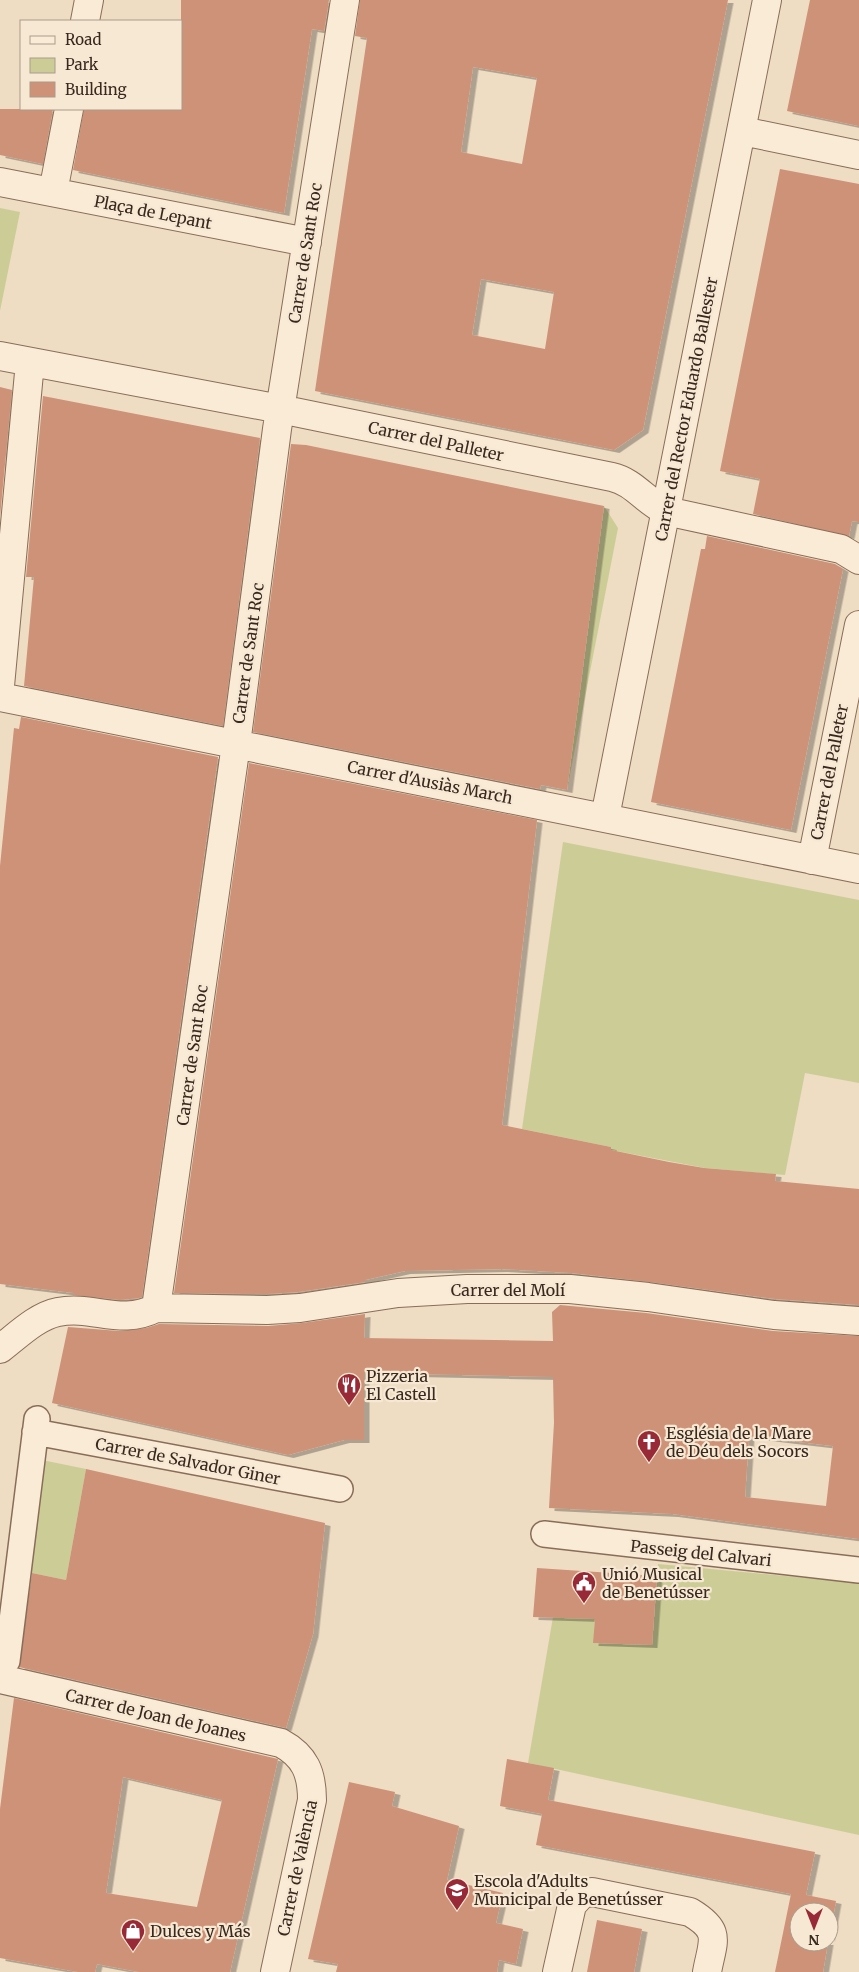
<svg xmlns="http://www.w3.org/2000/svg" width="859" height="1972" viewBox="0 0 859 1972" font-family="Merriweather,serif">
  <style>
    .green { fill: #cccd96 }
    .building { fill: #cd9278; fill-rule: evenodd; filter: url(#shadow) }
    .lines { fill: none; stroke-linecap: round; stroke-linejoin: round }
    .pedestrian-casing { stroke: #896d59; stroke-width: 28 }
    .minor-casing { stroke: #896d59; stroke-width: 30 }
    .pedestrian { stroke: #f9ebd6; stroke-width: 25 }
    .minor { stroke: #f9ebd6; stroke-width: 28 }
    .labels { text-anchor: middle; stroke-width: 4.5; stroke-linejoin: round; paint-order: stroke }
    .street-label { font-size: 16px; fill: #38281e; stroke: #f6e8d2 }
    .poi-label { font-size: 16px; fill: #38281e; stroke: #f6e8d2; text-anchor: start }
  </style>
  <defs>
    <filter id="shadow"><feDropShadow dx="5.5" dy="3" stdDeviation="0" flood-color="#0004"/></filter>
  </defs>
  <rect width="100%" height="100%" fill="#eedcc3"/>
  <!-- green -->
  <path class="green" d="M0 208 20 212 0 311Z
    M604 506 618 528 567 790Z
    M563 842 859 900V1083L805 1073 785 1175 705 1168 611 1150V1147L522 1129Z
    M42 1460 86 1469 66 1580 27 1572Z
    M658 1564 859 1583V1835L528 1763 553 1617 595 1619 594 1643 652 1645Z"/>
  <!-- building -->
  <path class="building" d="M181 0H329L324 31 312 29 284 213 73 170 84 109H181Z
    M360 0H728L643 430 614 450 315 391 367 38 355 36ZM473 67 537 78 522 164 461 152ZM481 279 554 292 545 349 472 335Z
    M810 0H859V126L787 111Z
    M0 109H53L43 164 0 155Z
    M780 169 859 184V522L852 521 849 536 753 514 760 479 720 471Z
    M0 387 12 390 0 517Z
    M43 396 260 438 223 726 24 686 34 577H26Z
    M291 444 306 445 604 506 567 790 541 785 540 789 253 732Z
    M707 536 835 564 843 569 791 830 651 802 701 549H705Z
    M21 717 218 757 142 1297 139 1298 120 1300 74 1295V1293L0 1284V866L14 728 19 729Z
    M249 763 537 820 502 1125 611 1147V1150L669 1162 704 1168 776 1174 775 1181 859 1189V1305L776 1299 650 1282 572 1273 502 1269 405 1271 365 1280V1282L298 1292 267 1294 174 1293Z
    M560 1305 646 1313 773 1331 859 1336V1539L673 1514 549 1508 554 1423 553 1377 364 1373V1440H344L288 1455 52 1403 68 1327 119 1331 146 1328 159 1324 268 1326 302 1323 365 1314 364 1338 553 1341 552 1312ZM749 1436 833 1446 826 1506 745 1497Z
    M86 1469 325 1523 313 1634 286 1728 19 1667 32 1573 66 1580Z
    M537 1568 657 1576 652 1645 593 1643 595 1619 533 1617Z
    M14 1698 278 1759 230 1972H139L97 1964 95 1972H78L0 1958V1809ZM123 1777 222 1800 197 1907 106 1893Z
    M507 1759 554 1768 548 1800 815 1852 806 1895 836 1901 829 1939V1912H799V1942H828L823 1972H775L791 1894 536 1845 542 1814 500 1806Z
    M349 1782 395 1792 392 1806 459 1826 447 1880 503 1893 496 1923 523 1929 516 1964 499 1960 497 1972H336L338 1964 308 1959Z
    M597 1920 642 1929 634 1972H587Z"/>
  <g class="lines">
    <!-- pedestrian casing -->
    <g class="pedestrian-casing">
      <path id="pedestrian" d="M35 1432 340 1489
        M544 1534 859 1570
        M7 1661 37 1419"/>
    </g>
    <!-- minor casing -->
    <g class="minor-casing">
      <path id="minor" d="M85 21 89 0
        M742 131 859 155
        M0 182 307 242
        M53 192 69 109
        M0 356 280 409 612 477C634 482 645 501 666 511L841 549 859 560
        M0 686 30 362
        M0 697 859 869
        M605 817 767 0
        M812 860 859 625
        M156 1308 236 744 277 429 345 0
        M0 1349C17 1336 37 1316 58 1312 93 1305 121 1326 156 1308L267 1310 300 1308 398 1293 467 1289H570L648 1297 774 1315 859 1321
        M0 1679 281 1743C305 1756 312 1773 312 1800L275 1972
        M557 1972 572 1905 582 1894 592 1892 690 1912C722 1931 713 1940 707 1972"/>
    </g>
    <!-- pedestrian -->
    <use href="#pedestrian" class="pedestrian"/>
    <!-- minor -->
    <use href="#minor" class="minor"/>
  </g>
  <!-- icons -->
  <defs>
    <g id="restaurant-pin" transform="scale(1.25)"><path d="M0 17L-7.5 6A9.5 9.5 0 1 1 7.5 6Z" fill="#982936" stroke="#f6e8d2"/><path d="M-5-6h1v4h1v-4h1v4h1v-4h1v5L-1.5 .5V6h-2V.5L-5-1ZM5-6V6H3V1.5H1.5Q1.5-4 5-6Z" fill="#fff"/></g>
    <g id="church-pin" transform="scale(1.25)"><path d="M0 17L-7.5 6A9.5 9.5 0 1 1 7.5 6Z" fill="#982936" stroke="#f6e8d2"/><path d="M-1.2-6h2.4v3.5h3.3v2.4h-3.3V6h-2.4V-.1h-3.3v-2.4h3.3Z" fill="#fff"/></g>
    <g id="civic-pin" transform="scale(1.25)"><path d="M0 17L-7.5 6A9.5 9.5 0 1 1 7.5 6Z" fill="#982936" stroke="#f6e8d2"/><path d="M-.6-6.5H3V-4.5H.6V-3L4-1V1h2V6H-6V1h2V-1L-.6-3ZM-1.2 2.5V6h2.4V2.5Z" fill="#fff"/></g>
    <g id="school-pin" transform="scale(1.25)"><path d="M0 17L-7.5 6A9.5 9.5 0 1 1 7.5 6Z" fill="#982936" stroke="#f6e8d2"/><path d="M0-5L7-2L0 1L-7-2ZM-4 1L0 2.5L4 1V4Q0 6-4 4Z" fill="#fff"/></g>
    <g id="shop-pin" transform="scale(1.25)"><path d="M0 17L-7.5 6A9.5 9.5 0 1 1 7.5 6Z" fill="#982936" stroke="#f6e8d2"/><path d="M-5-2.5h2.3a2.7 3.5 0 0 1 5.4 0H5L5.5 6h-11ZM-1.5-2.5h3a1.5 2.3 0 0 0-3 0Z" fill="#fff"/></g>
  </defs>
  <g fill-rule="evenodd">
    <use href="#restaurant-pin" x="349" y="1385"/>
    <use href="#church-pin" x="649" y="1442"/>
    <use href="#civic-pin" x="584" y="1583"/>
    <use href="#school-pin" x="457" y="1890"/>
    <use href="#shop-pin" x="133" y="1931"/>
  </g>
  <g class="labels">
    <!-- street labels -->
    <g class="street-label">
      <text transform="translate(153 212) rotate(11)" y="6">Plaça de Lepant</text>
      <text transform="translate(305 253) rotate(-81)" y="6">Carrer de Sant Roc</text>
      <text transform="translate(686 409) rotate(-79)" y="6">Carrer del Rector Eduardo Ballester</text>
      <text transform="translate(436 441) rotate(12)" y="6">Carrer del Palleter</text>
      <text transform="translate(248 653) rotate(-82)" y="6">Carrer de Sant Roc</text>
      <text transform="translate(829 772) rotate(-79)" y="6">Carrer del Palleter</text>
      <text transform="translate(430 782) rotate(11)" y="6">Carrer d'Ausiàs March</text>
      <text transform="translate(192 1055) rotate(-82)" y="6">Carrer de Sant Roc</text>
      <text x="508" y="1296">Carrer del Molí</text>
      <text transform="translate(188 1461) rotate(11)" y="6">Carrer de Salvador Giner</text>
      <text transform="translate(701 1553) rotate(6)" y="6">Passeig del Calvari</text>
      <text transform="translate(156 1715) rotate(13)" y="6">Carrer de Joan de Joanes</text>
      <text transform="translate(297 1868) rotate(-78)" y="6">Carrer de València</text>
    </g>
    <!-- poi labels -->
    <g class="poi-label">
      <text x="366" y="1382">Pizzeria<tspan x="366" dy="18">El Castell</tspan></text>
      <text x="666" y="1439">Església de la Mare<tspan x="666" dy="18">de Déu dels Socors</tspan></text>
      <text x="602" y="1580">Unió Musical<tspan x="602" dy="18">de Benetússer</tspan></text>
      <text x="474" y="1887">Escola d'Adults<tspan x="474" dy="18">Municipal de Benetússer</tspan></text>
      <text x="150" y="1937">Dulces y Más</text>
    </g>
  </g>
  <!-- legend -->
  <rect x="20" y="20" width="162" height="90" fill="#f6e8d2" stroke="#aa9b8a"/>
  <rect x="30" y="36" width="25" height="8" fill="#f9ebd6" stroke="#aa9b8a"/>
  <text x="65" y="45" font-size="15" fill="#38281e">Road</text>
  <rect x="30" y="58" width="25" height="15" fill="#cccd96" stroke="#aa9b8a"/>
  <text x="65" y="70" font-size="15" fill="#38281e">Park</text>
  <rect x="30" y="82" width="25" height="15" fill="#cd9278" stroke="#aa9b8a"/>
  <text x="65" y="95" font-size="15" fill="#38281e">Building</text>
  <!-- north arrow -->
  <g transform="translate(814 1927) rotate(180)"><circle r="24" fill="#f6e8d2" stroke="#aa9b8a"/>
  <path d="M0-4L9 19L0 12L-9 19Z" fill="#982936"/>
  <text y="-8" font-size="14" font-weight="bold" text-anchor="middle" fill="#38281e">N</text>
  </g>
</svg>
